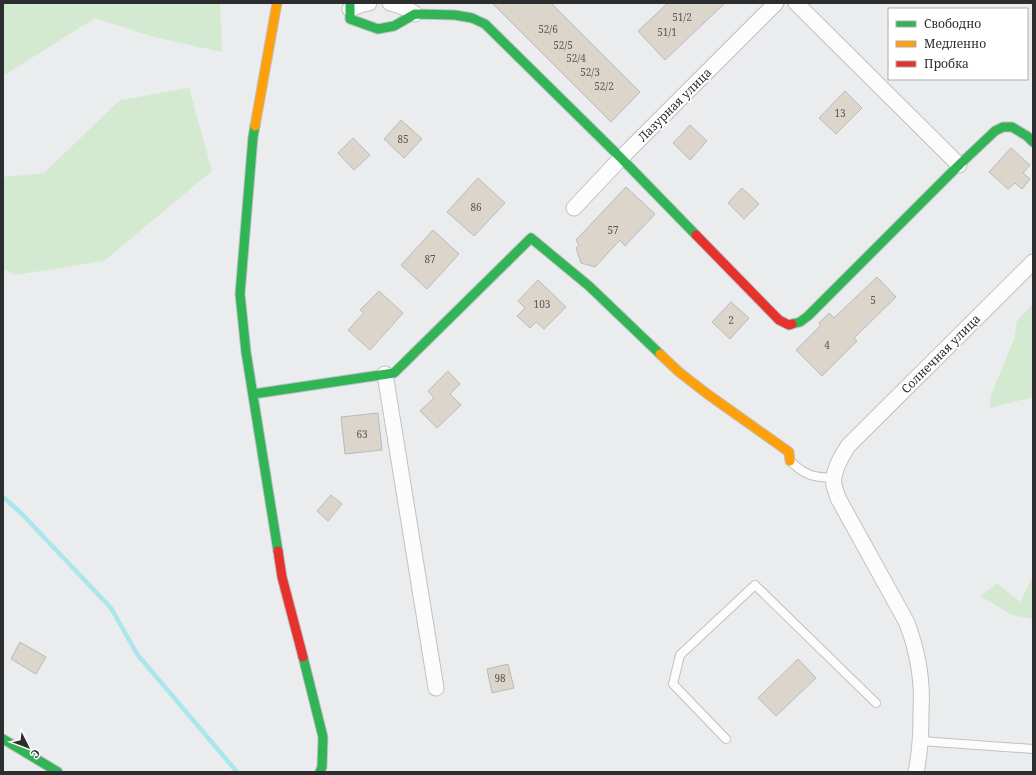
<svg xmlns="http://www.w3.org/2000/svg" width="1036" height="775" viewBox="0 0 1036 775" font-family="'Noto Serif',serif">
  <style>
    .green { fill: #d3ead0 }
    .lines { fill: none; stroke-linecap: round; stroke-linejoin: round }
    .stream { stroke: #aae6eb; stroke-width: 4.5 }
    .building { fill: #dcd5cc; stroke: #bababb }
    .lane-casing { stroke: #c0c1c3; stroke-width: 10 }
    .street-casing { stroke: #c0c1c3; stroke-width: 17 }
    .fast-casing { stroke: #c0c1c3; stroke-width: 11 }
    .slow-casing { stroke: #c0c1c3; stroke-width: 11 }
    .jam-casing { stroke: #c0c1c3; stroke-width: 11 }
    .lane { stroke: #fcfcfc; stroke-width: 8 }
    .street { stroke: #fcfcfc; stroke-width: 15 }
    .fast { stroke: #30b455; stroke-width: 9 }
    .slow { stroke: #ff9f0a; stroke-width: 9 }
    .jam { stroke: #e5322d; stroke-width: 9 }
    .labels { text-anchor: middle; stroke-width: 3.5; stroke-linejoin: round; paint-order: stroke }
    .number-label { font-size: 10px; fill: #585756 }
    .street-label { font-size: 12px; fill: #2c2d2e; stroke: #fff }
  </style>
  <rect width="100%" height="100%" fill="#eaecee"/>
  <!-- green -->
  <path class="green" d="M3 3H220L222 52 154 37 95 18 3 76Z
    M189 88 212 171 104 261 15 275 3 269V177L44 173 120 100Z
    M1033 304V397L990 408 991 395 1014 339 1017 321Z
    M1033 576V619L1012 615 980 596 997 583 1020 602Z"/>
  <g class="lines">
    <!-- stream -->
    <path class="stream" d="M3 497 21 513 111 608 137 654 237 772"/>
  </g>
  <!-- building -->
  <path class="building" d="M492 3H551L640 92 611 122Z
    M668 3H725L665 60 638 31Z
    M845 91 862 108 836 134 819 118Z
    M401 120 422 139 404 158 384 139Z
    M690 125 707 141 690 160 673 143Z
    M353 138 370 155 354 170 338 153Z
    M1011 148 1030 165 1023 173 1030 179 1022 189 1015 183 1008 189 989 172Z
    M478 178 505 203 474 236 447 212Z
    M626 187 655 214 625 246 620 240 595 267 581 263 576 248 579 245 576 240Z
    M742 188 759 204 744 219 728 203Z
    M433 230 459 254 427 289 401 265Z
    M877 277 896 297 854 338 857 341 822 376 796 350 820 326 819 323 829 313 834 318Z
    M538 280 566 307 544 329 536 322 530 328 517 316 525 308 518 301Z
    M379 291 403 313 370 350 348 330 364 313 360 310Z
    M731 302 749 318 730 339 712 322Z
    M448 371 460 384 450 394 461 405 437 428 420 411 434 398 428 391Z
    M378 413 382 450 345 454 341 417Z
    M331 495 342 504 328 521 317 511Z
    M20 642 46 657 36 674 11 659Z
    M798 659 816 678 776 716 758 698Z
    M508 664 514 688 492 693 487 669Z"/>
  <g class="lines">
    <!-- lane casing -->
    <g class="lane-casing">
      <path id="lane" d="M790 461C806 476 812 477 834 478
        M726 739 673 684 680 655 755 585 876 703
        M921 741 1033 749"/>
    </g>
    <!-- street casing -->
    <g class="street-casing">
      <path id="street" d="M390 3C399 5 407 8 415 14
        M796 3 959 165
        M350 9 360 5 369 3
        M574 208 621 158 776 3
        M385 374 436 688
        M916 772C920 753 921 734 921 714 921 705 922 696 921 687 920 666 914 640 906 621L838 498C837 494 835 490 834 485 832 472 841 457 848 446L1033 262"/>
    </g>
    <!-- fast casing -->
    <g class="fast-casing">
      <path id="fast" d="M350 3V19L378 29 394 26 415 14 455 15 472 18 485 24 621 158 696 235
        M255 126 253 137 240 294 246 352 278 551
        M792 324 800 322 808 316 959 165 995 131 1003 127H1012L1027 136 1033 142
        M253 394 394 373 531 238 589 286 660 354
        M303 657 323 737 322 767 320 772
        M3 739 58 772"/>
    </g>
    <!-- slow casing -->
    <g class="slow-casing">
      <path id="slow" d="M255 126 277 3
        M660 354 679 372 706 393 789 452 790 461"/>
    </g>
    <!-- jam casing -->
    <g class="jam-casing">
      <path id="jam" d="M696 235 779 320 789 325 792 324
        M278 551 282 577 303 657"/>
    </g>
    <!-- lane -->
    <use href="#lane" class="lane"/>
    <!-- street -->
    <use href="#street" class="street"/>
    <!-- fast -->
    <use href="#fast" class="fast"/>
    <!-- slow -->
    <use href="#slow" class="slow"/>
    <!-- jam -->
    <use href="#jam" class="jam"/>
  </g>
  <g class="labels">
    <!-- number labels -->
    <g class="number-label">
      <text x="682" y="21">51/2</text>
      <text x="548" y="33">52/6</text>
      <text x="667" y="36">51/1</text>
      <text x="563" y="49">52/5</text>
      <text x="576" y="62">52/4</text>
      <text x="590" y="76">52/3</text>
      <text x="604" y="90">52/2</text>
      <text x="840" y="117">13</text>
      <text x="403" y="143">85</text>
      <text x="476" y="211">86</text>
      <text x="613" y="234">57</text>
      <text x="430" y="263">87</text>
      <text x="873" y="304">5</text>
      <text x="542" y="308">103</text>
      <text x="731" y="324">2</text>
      <text x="827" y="349">4</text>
      <text x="362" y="438">63</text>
      <text x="500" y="682">98</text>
    </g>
    <!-- street labels -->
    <g class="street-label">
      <text transform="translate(675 105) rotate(-45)" y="4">Лазурная улица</text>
      <text transform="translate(941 354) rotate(-45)" y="4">Солнечная улица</text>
    </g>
  </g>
  <!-- border -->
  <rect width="1036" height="775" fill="none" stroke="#2c2d2e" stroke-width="8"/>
  <!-- legend -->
  <rect x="888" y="8" width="140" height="72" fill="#ffffff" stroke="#ababab"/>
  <rect x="896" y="21" width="20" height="6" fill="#30b455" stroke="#ababab"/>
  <text x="924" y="28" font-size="12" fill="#2c2d2e">Свободно</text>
  <rect x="896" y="41" width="20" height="6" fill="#ff9f0a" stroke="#ababab"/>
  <text x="924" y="48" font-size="12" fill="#2c2d2e">Медленно</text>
  <rect x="896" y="61" width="20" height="6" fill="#e5322d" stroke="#ababab"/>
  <text x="924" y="68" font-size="12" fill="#2c2d2e">Пробка</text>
  <!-- north arrow -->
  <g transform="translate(28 747) rotate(132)" stroke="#ffffff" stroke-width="3" paint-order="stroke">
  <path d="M0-3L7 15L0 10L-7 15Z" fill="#2c2d2e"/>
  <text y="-6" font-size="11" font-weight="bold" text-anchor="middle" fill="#2c2d2e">С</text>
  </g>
</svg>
